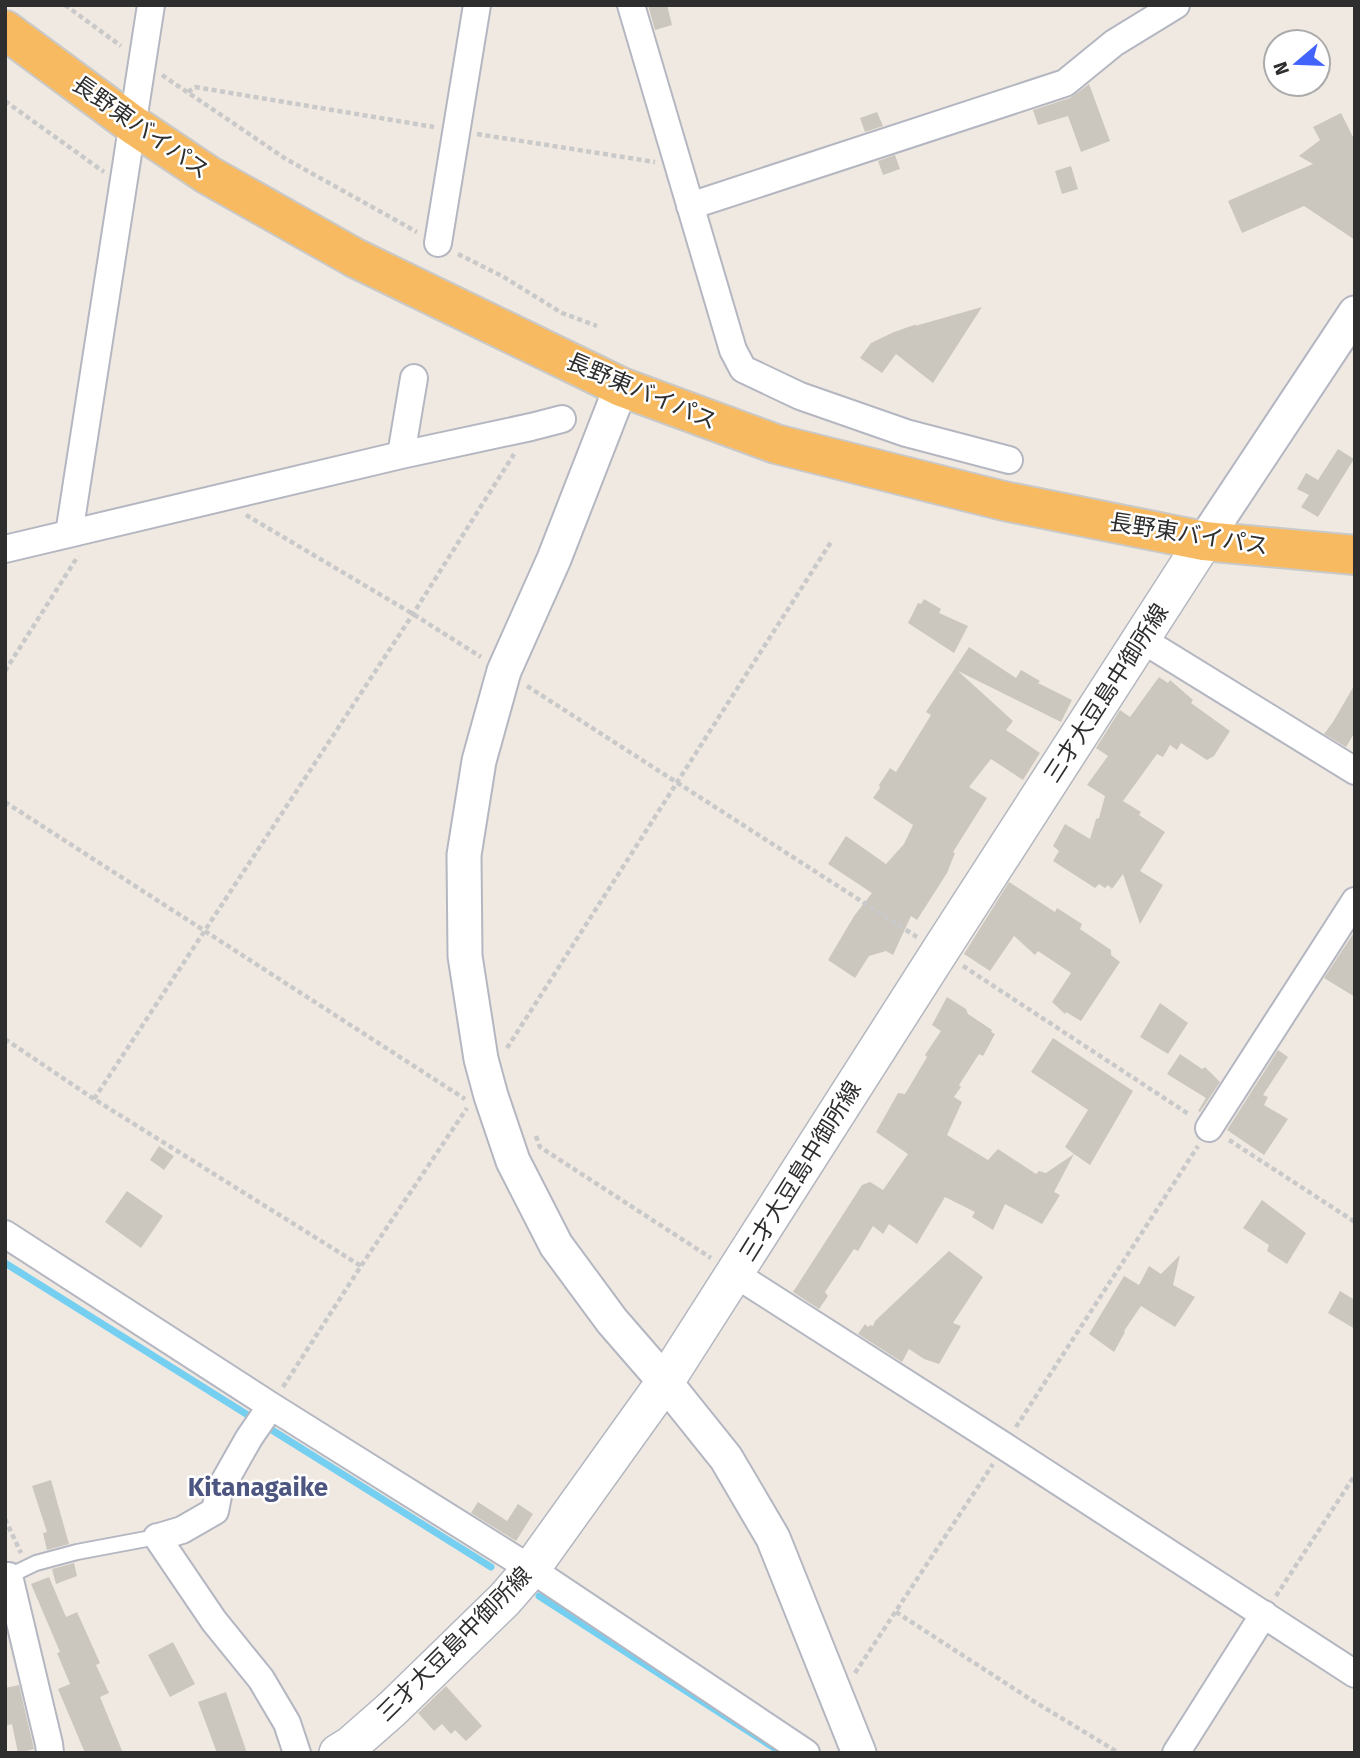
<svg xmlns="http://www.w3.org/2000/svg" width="1360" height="1758" viewBox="0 0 1360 1758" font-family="'Fira Sans','Noto Sans JP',sans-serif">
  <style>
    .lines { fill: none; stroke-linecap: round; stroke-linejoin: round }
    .stream { stroke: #75cff0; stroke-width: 7 }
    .building { fill: #cbc7bf }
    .service-casing { stroke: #b4b7c1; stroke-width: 18 }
    .minor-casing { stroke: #b4b7c1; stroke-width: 30 }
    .tertiary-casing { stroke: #b4b7c1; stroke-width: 37 }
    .secondary-casing { stroke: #b4b7c1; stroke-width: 40 }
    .trunk-casing { stroke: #c9c9c9; stroke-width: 42 }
    .path { stroke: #c9c9c9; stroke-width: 4.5; stroke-dasharray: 5 3.5; stroke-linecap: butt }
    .service { stroke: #fff; stroke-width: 14 }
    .minor { stroke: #fff; stroke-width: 26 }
    .tertiary { stroke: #fff; stroke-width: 33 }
    .secondary { stroke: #fff; stroke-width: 37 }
    .trunk { stroke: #f8ba60; stroke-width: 38 }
    .labels { text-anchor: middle; stroke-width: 5; stroke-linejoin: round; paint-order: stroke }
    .street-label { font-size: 23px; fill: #2e2e2e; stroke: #fff }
    .quarter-label { font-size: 26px; font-weight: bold; fill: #4d5680; stroke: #fff }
  </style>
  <rect width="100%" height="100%" fill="#efe9e1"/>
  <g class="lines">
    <!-- stream -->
    <path class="stream" d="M5 1263 491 1567
      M539 1596 782 1753"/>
  </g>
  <!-- building -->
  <path class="building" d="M648 5H667L672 25 655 30Z
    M1089 84 1110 141 1081 152 1068 116 1038 125 1033 110 1070 98Z
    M877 112 883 126 865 132 860 118Z
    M1341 113 1355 141V240L1304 206 1242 233 1228 201 1313 164 1299 156 1320 140 1313 127Z
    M895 155 900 169 883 175 878 161Z
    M1071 166 1078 189 1062 194 1055 171Z
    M982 307 933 383 896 354 882 373 860 358 871 343 894 332 917 324 915 326Z
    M1338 449 1354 459 1318 517 1301 507 1309 495 1297 489 1306 473 1318 480Z
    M924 599 941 609 939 613 968 626 954 653 908 623 918 603 921 604Z
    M969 647 1016 678 1021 670 1040 681 1038 683 1072 700 1061 722 958 671 1013 721 1006 730 1040 753 1023 780 991 759 969 787 987 798 953 852 955 853 947 873 917 920 911 916 893 955 886 951 869 956 855 978 828 960 854 916 872 893 828 864 846 836 886 864 904 844 913 825 873 798 880 788 879 785 890 768 896 772 931 715 926 712Z
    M1159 677 1168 683 1170 680 1193 700 1191 703 1230 731 1214 756 1207 760 1181 743 1177 750 1170 745 1163 757 1157 754 1123 801 1141 812 1139 815 1165 832 1140 871 1163 885 1140 924 1123 874 1112 889 1108 885 1105 888 1099 884 1095 888 1053 861 1059 851 1053 846 1065 824 1090 839 1096 819 1099 818 1105 796 1087 785 1108 756 1096 748 1120 710 1130 717Z
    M1355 684V732L1346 747 1324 734 1333 722Z
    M1009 882 1055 912 1057 908 1082 924 1080 929 1111 950V955L1120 962 1081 1021 1066 1012 1065 1014 1052 1002 1071 973 1038 951 1035 955 1014 936 990 971 964 954Z
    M1355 931V997L1324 978Z
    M947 997 966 1009 968 1014 992 1030 991 1032 995 1034 983 1056 979 1054 959 1085 961 1087 954 1097 962 1102 947 1135 988 1160 998 1149 1036 1174 1039 1171 1046 1173 1074 1154 1065 1147 1088 1110 1031 1072 1053 1038 1133 1091 1090 1165 1074 1154 1054 1192 1060 1195 1042 1224 1005 1204 993 1230 972 1217 975 1212 945 1197 917 1244 889 1224 883 1234 873 1226 858 1251 854 1249 825 1292 828 1296 819 1309 793 1292 862 1185 870 1182 883 1190 908 1154 876 1132 898 1093 905 1094 927 1057 925 1055 941 1031 932 1025Z
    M1160 1003 1188 1023 1168 1054 1140 1037Z
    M1278 1050 1288 1057 1263 1095 1268 1097 1264 1105 1288 1119 1264 1155 1227 1130Z
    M1180 1054 1202 1069 1205 1067 1220 1082 1200 1112 1198 1111 1206 1098 1167 1074Z
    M159 1146 174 1156 164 1170 150 1160Z
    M127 1191 163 1216 141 1248 105 1222Z
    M1262 1200 1306 1233 1287 1264 1267 1251 1269 1245 1243 1228Z
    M949 1251 983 1277 953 1323 961 1326 939 1364 924 1359 909 1349 902 1362 858 1334 865 1324 868 1327 870 1325 873 1326 875 1321Z
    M1180 1255 1173 1285 1195 1297 1175 1327 1141 1306 1124 1331 1125 1332 1114 1352 1089 1334 1124 1276 1139 1285 1149 1266 1161 1274Z
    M1340 1291 1355 1300V1329L1328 1313Z
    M51 1480 69 1544 47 1550 43 1533 47 1532 32 1486Z
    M478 1502 507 1521 518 1504 533 1514 516 1541 471 1513Z
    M74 1563 77 1576 56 1584 52 1569Z
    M49 1577 66 1617 77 1612 100 1663 96 1665 109 1693 100 1697 123 1753H85L58 1689 70 1684 57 1653 60 1652 31 1584Z
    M173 1642 195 1684 170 1697 148 1655Z
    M19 1685 34 1749 18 1753 12 1724 5 1726V1688Z
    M446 1686 482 1726 466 1741 455 1730 451 1734 442 1724 434 1731 418 1713Z
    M226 1692 247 1753H217L198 1702Z"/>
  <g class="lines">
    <!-- service casing -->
    <g class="service-casing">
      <path id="service" d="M9 1576 36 1563 77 1552 162 1536"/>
    </g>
    <!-- minor casing -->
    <g class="minor-casing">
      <path id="minor" d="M631 5 733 350 743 369 800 396 906 433 1009 460
        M690 206 1065 83 1114 43 1176 5
        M438 243 477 5
        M401 455 414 378
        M69 534 151 5
        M5 549 401 455 531 427 562 419
        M1141 639 1355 771
        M1209 1128 1355 901
        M5 1234 271 1406 531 1569 806 1753
        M735 1274 1004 1446 1355 1674
        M162 1536 182 1530 215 1511 219 1491 249 1438 271 1406
        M157 1537 214 1621 261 1679 287 1723 297 1753
        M5 1576H9L49 1744 50 1753
        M1176 1753 1264 1614"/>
    </g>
    <!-- tertiary casing -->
    <g class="tertiary-casing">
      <path id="tertiary" d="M621 387 554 559 504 671 479 761 464 855 465 956 481 1059 491 1096 513 1161 556 1245 612 1321 665 1382 726 1458 773 1538 859 1753
        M1204 541 1355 313"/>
    </g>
    <!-- secondary casing -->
    <g class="secondary-casing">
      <path id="secondary" d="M338 1753 351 1745 392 1709 505 1599 531 1569 665 1382 940 951 1204 541"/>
    </g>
    <!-- trunk casing -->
    <g class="trunk-casing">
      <path id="trunk" d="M5 30 132 124 208 175 355 258 621 387 776 444 1004 501 1204 541 1355 555"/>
    </g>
    <!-- path -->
    <path class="path" d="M65 5 121 46
      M162 75 286 159 417 232
      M188 92 195 87 434 127
      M5 101 104 172
      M477 134 655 162
      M458 254 502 276 562 313 597 326
      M246 515 413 614 481 657
      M5 671 78 556
      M527 686 917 937
      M5 802 465 1099
      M963 966 1190 1115
      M5 1039 94 1099 361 1266
      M507 1048 831 542
      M94 1099 413 614 514 454
      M536 1136 540 1147 711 1258
      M1229 1140 1355 1222
      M283 1387 361 1266 467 1108
      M1016 1427 1198 1146
      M5 1519 21 1553
      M1276 1596 1355 1475
      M896 1612 1030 1699 1119 1753
      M855 1673 993 1464"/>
    <!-- service -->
    <use href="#service" class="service"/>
    <!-- minor -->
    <use href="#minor" class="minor"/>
    <!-- tertiary -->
    <use href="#tertiary" class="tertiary"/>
    <!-- secondary -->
    <use href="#secondary" class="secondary"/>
    <!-- trunk -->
    <use href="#trunk" class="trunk"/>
  </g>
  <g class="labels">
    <!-- street labels -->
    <g class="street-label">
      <text transform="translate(141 127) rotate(35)" y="8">長野東バイパス</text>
      <text transform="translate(642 391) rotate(23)" y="8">長野東バイパス</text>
      <text transform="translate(1189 534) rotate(9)" y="8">長野東バイパス</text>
      <text transform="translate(1106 693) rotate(-57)" y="8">三才大豆島中御所線</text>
      <text transform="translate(800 1171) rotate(-58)" y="8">三才大豆島中御所線</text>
      <text transform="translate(454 1644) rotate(-45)" y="8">三才大豆島中御所線</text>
    </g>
    <!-- quarter labels -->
    <g class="quarter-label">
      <text x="258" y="1496">Kitanagaike</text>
    </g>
  </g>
  <!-- border -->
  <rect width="1360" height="1758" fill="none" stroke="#2e2e2e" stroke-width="14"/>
  <!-- north arrow -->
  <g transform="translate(1297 63) rotate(251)"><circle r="33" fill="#ffffff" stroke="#ababab" stroke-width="2"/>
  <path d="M0-5L12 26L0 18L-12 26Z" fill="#4264fb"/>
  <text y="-10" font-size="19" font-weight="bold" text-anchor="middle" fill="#2e2e2e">N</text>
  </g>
</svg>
